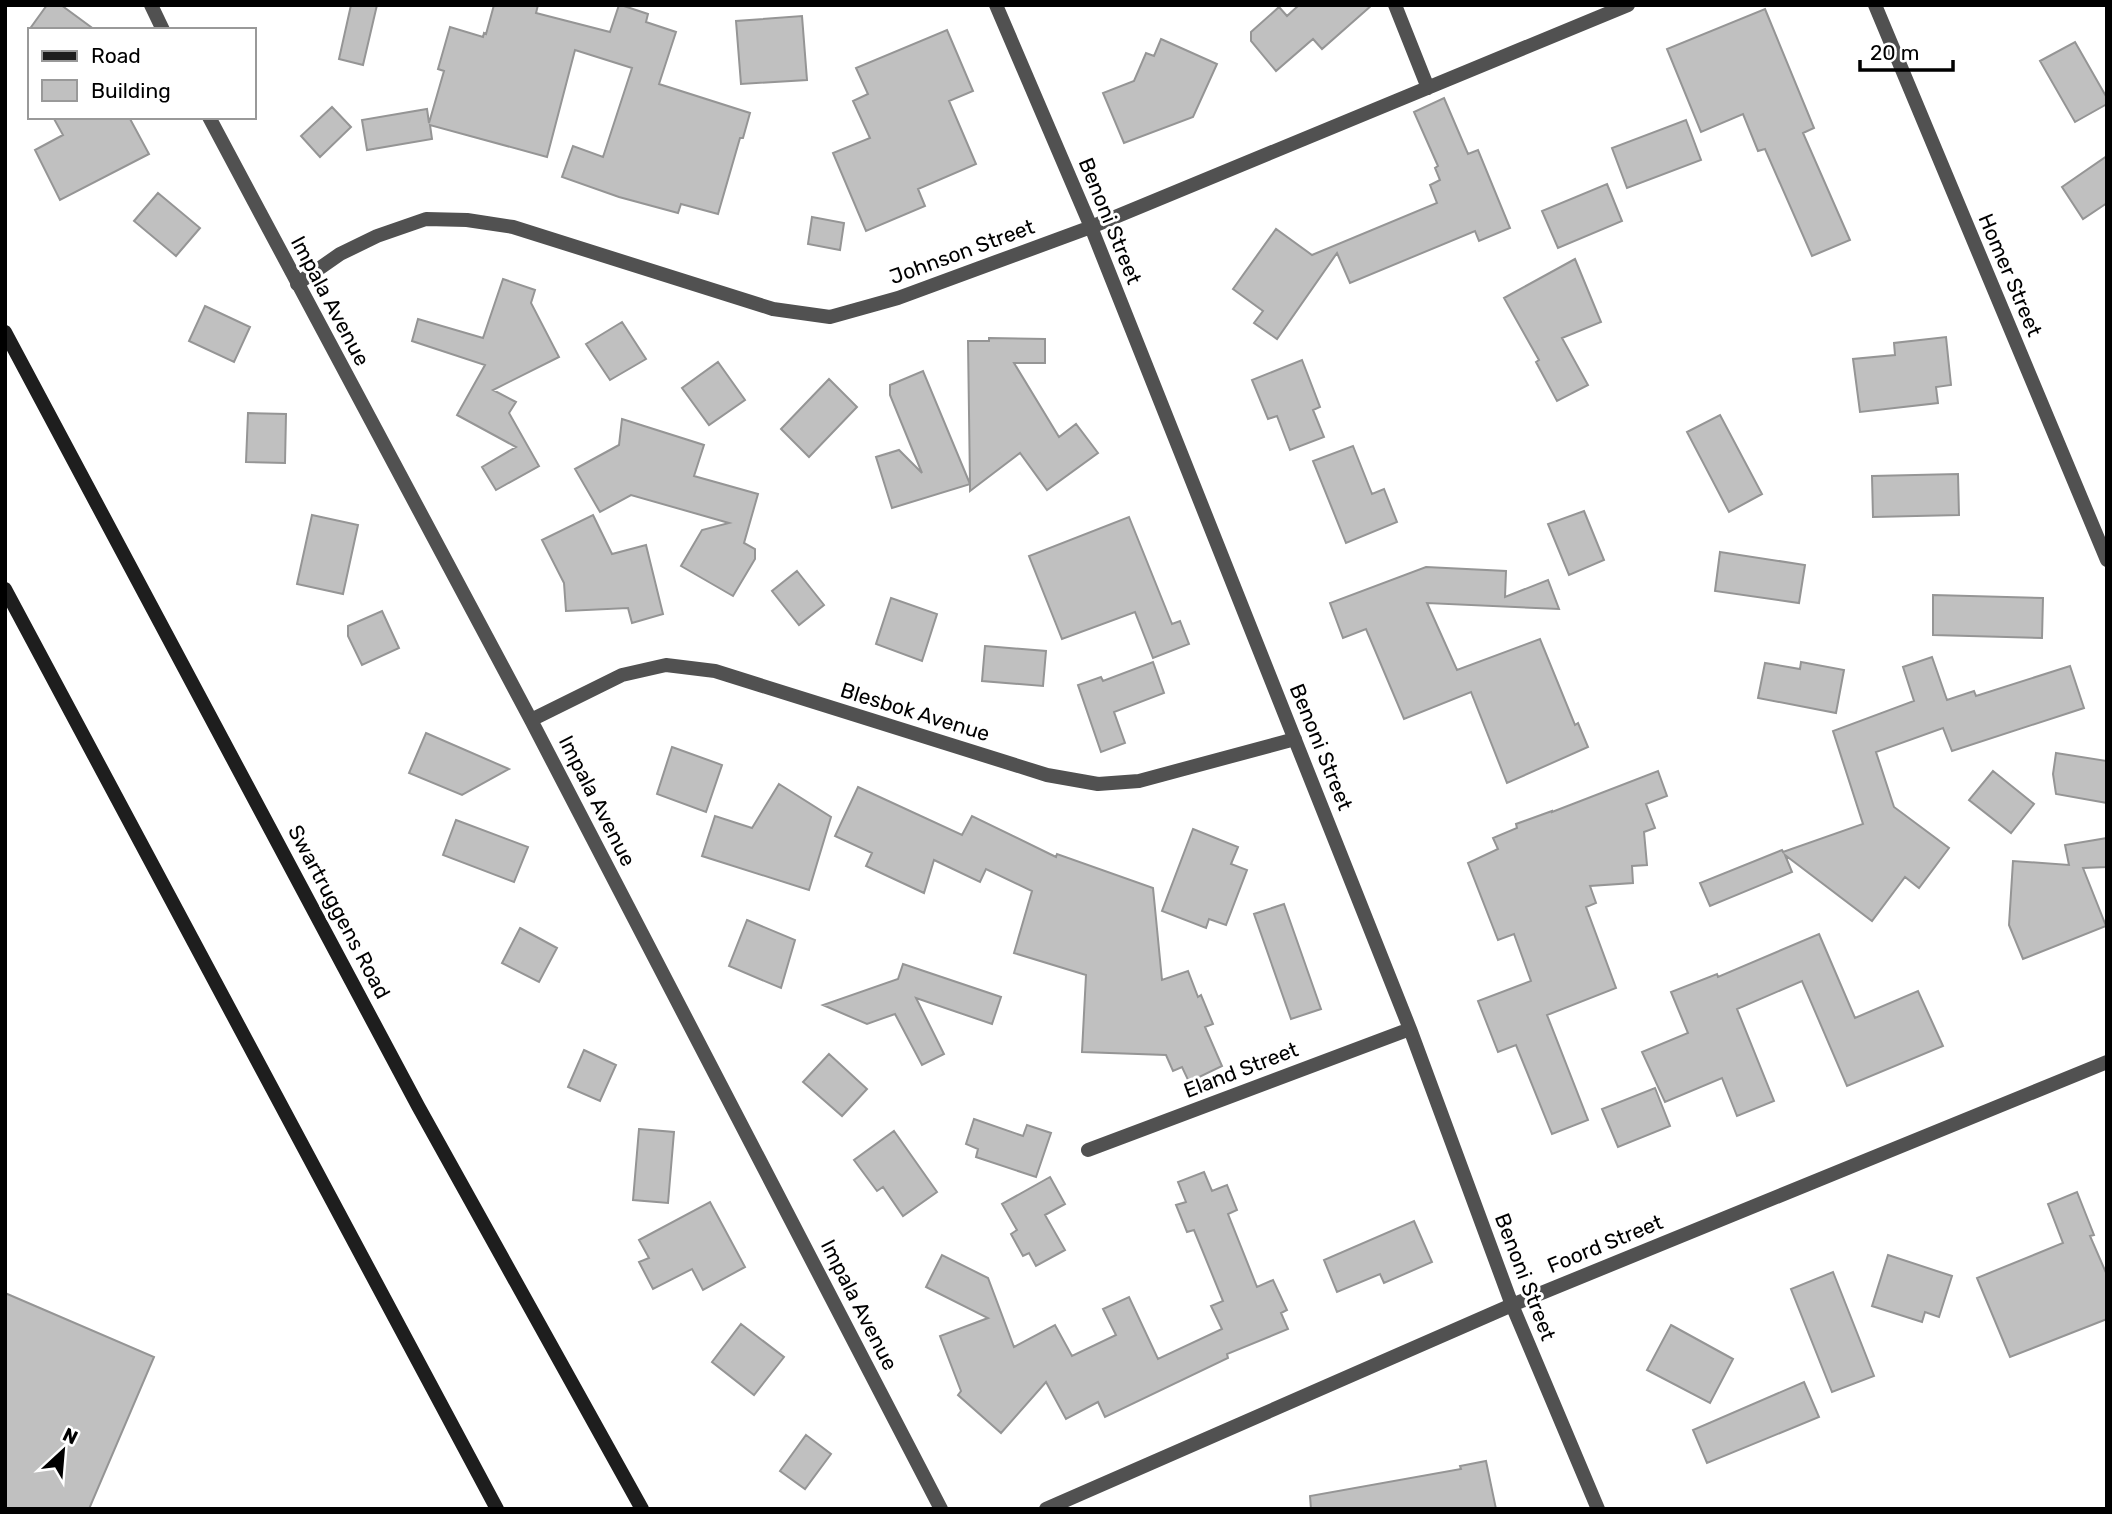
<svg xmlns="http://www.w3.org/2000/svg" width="2112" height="1514" viewBox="0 0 2112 1514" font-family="Rubik,sans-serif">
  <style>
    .building { fill: #c0c0c0; stroke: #959595; stroke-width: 2 }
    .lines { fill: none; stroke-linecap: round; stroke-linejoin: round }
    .minor { stroke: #515151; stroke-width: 14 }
    .secondary { stroke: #1e1e1e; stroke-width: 14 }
    .labels { text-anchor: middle; stroke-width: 6; stroke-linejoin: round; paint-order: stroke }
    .street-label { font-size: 21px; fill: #000; stroke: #fff }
  </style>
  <rect width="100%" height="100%" fill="#fff"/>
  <!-- building -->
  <path class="building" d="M47 5H61L95 30H29Z
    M351 5H377L363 65 339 59Z
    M494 5H538L536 13 610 32 619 5H621L648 14 646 22 676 32 659 84 750 113 743 138H740L718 214 681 204 678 213 619 197 562 177 573 146 603 157 632 68 575 50 547 157 430 125 432 139 367 150 362 120 427 109 429 123 444 71 438 69 450 27 483 37 484 33 486 34Z
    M1299 5H1372L1322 49 1313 39 1276 71 1251 41V32L1279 7 1287 16Z
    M1765 9 1814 128 1803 133 1850 240 1812 256 1765 149 1758 151 1743 114 1701 132 1667 49Z
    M802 16 807 80 741 84 736 21Z
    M947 30 973 91 949 101 976 164 918 189 925 206 866 231 833 153 870 138 853 101 868 94 856 68Z
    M1161 39 1217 64 1193 117 1124 143 1103 93 1134 81 1146 53 1154 56Z
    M2075 42 2107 98V104L2075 122 2040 61Z
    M1444 98 1468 154 1478 150 1510 228 1479 241 1475 231 1350 283 1337 253 1277 339 1254 323 1263 311 1233 289 1276 229 1312 255 1437 203 1430 185 1440 180 1435 168 1438 166 1414 112Z
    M332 107 351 127 320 157 301 136Z
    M53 117H129L149 154 60 200 35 150 63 135Z
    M1686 120 1701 160 1627 188 1612 148Z
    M2107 156V203L2083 219 2062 187Z
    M1607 184 1622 221 1558 248 1542 211Z
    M158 193 200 228 176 256 134 221Z
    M812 217 844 223 840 250 808 244Z
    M1575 259 1601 322 1562 338 1588 385 1557 401 1536 362 1539 360 1504 298Z
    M503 279 535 290 531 303 559 357 493 390 516 402 509 413 539 466 496 490 482 467 516 447 457 415 485 365 412 341 418 319 483 338Z
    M205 306 250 327 234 362 189 341Z
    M622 322 646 359 610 380 586 344Z
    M1946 337 1951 385 1936 387 1938 403 1860 412 1853 359 1895 355 1894 343Z
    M989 338 1045 339V363H1014L1059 437 1076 424 1098 453 1047 490 1020 453 970 491V484L892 508 876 457 899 450 922 473 890 395V385L923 371 970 484 968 341H989Z
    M1302 360 1320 407 1313 410 1324 437 1290 450 1277 416 1268 419 1252 380Z
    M718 362 745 400 709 425 682 388Z
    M829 379 857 407 809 457 781 429Z
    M248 413 286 414 285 463 246 462Z
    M1720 415 1762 494 1729 512 1687 432Z
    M622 419 704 445 694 476 758 494 744 543 755 549V559L733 596 681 566 702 530 729 523 631 495 600 512 575 469 619 445Z
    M1353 446 1372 494 1384 489 1397 522 1346 543 1313 461Z
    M1958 474 1959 515 1873 517 1872 476Z
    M1584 511 1604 560 1569 575 1548 524Z
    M312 515 358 525 343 594 297 584Z
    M593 515 612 554 646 545 663 614 632 623 628 608 566 611 564 583 542 540Z
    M1129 517 1172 624 1180 621 1189 644 1153 658 1135 612 1062 639 1029 556Z
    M1720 552 1805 565 1799 603 1715 591Z
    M1426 567 1506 571 1505 597 1548 580 1559 609 1427 603 1457 670 1540 639 1575 725 1578 723 1588 747 1507 783 1471 692 1404 719 1366 629 1343 638 1330 603Z
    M797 571 824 605 799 625 772 591Z
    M1933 595 2043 598 2042 638 1933 635Z
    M891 598 937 614 922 661 876 644Z
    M382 611 399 648 362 665 348 636V626Z
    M985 646 1046 651 1043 686 982 681Z
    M1932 657 1947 700 1974 691 1976 696 2070 666 2084 708 1952 751 1943 728 1876 752 1894 807 1949 848 1919 888 1905 877 1872 921 1785 855 1792 872 1710 906 1700 883 1782 850 1783 852 1863 824 1833 731 1914 701 1903 667Z
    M1153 662 1164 693 1114 712 1125 743 1101 752 1078 685 1101 677 1103 681Z
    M1801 662 1844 670 1836 713 1758 698 1765 663 1800 669Z
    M426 733 509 769 462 795 409 773Z
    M672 747 722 765 706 812 657 794Z
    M2056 753 2107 761V803L2056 794 2053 774Z
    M1658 771 1667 796 1646 804 1655 828 1644 832 1647 865 1632 866 1633 883 1590 886 1596 903 1586 907 1616 988 1547 1015 1588 1120 1552 1134 1516 1045 1498 1052 1478 1001 1531 981 1514 934 1498 940 1468 863 1498 849 1493 838 1517 828 1516 824 1552 811V812Z
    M1993 771 2034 804 2011 833 1969 800Z
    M779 784 831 817 809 890 702 856 715 816 752 828Z
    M858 787 962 835 972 816 1056 857 1057 854 1153 888 1162 980 1188 971 1198 997 1201 995 1213 1024 1205 1027 1222 1066 1189 1082 1182 1067 1173 1071 1166 1055 1082 1052 1086 975 1014 953 1032 891 986 869 980 882 934 860 924 893 866 866 872 853 835 836Z
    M456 820 528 847 514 882 443 855Z
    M1193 829 1238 847 1231 864 1247 870 1226 925 1209 919 1206 928 1162 911Z
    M2107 838V867L2083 868 2106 926 2023 959 2009 925 2013 861 2069 865 2065 845Z
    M1284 904 1321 1009 1291 1019 1254 914Z
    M747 920 795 940 781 988 729 966Z
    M520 928 557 948 539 982 502 963Z
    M1819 934 1855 1018 1918 991 1943 1046 1847 1086 1802 981 1737 1009 1774 1101 1737 1116 1722 1078 1665 1102 1642 1052 1688 1033 1671 992 1717 974 1718 977Z
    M903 964 1001 997 992 1024 916 998 944 1054 922 1065 895 1014 867 1024 823 1005 898 979Z
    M584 1050 616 1065 600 1101 568 1087Z
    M829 1054 867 1089 842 1116 803 1082Z
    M1655 1088 1670 1126 1618 1147 1602 1109Z
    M974 1119 1023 1136 1027 1125 1051 1133 1036 1177 976 1157 978 1149 966 1144Z
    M639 1129 674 1132 668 1203 633 1200Z
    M894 1131 937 1192 903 1216 883 1187 877 1191 854 1160Z
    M1204 1172 1212 1191 1227 1185 1237 1210 1228 1214 1257 1287 1273 1280 1287 1310 1281 1313 1288 1329 1227 1354 1228 1358 1105 1417 1098 1402 1066 1419 1046 1382 1001 1433 958 1395 961 1391 940 1336 988 1318 926 1287 942 1255 988 1278 1014 1347 1055 1325 1072 1356 1116 1335 1103 1309 1129 1297 1158 1359 1222 1329 1211 1306 1223 1301 1194 1230 1187 1232 1176 1205 1186 1202 1178 1182Z
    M1050 1177 1065 1204 1045 1215 1065 1250 1036 1266 1029 1253 1023 1256 1011 1234 1017 1230 1002 1204Z
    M2077 1192 2094 1235 2090 1236 2107 1275V1319L2010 1357 1977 1278 2063 1243 2048 1204Z
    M710 1202 745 1267 703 1290 692 1269 653 1289 639 1262 649 1258 639 1240Z
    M1414 1221 1432 1262 1384 1283 1380 1274 1337 1292 1324 1260Z
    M1888 1255 1952 1276 1939 1317 1925 1312 1922 1322 1872 1306Z
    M1833 1272 1874 1376 1832 1392 1791 1289Z
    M5 1293 154 1357 89 1509H5Z
    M741 1324 784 1357 754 1395 712 1362Z
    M1671 1325 1733 1359 1710 1403 1647 1370Z
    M1804 1382 1819 1417 1707 1463 1693 1430Z
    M806 1435 831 1454 805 1489 780 1471Z
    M1486 1461 1496 1509H1311L1310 1496 1461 1469 1460 1466Z"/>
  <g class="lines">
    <!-- minor -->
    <path class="minor" d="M151 5 163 30
      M996 5 1091 227 1410 1029 1512 1305 1598 1509
      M1395 5 1428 88
      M1875 5 2107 560
      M209 117 531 720 941 1509
      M297 284 340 254 377 236 426 219 467 220 513 227 773 309 830 317 898 298 1091 227 1628 5
      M531 720 622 675 666 665 715 671 1047 775 1098 784 1139 781 1295 739
      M1088 1150 1410 1029
      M1046 1509 1512 1305 2107 1062"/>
    <!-- secondary -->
    <path class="secondary" d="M5 332 418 1106 642 1509
      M5 589 497 1509"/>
  </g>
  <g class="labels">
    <!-- street labels -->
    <g class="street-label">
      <text transform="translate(1110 221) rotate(68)" y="7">Benoni Street</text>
      <text transform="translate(962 252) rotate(-20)" y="7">Johnson Street</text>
      <text transform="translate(2010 275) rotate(67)" y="7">Homer Street</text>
      <text transform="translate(330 301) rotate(62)" y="7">Impala Avenue</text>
      <text transform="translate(915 712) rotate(17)" y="7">Blesbok Avenue</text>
      <text transform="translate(1321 747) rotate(68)" y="7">Benoni Street</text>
      <text transform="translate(597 801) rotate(63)" y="7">Impala Avenue</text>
      <text transform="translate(339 912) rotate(62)" y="7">Swartruggens Road</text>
      <text transform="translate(1241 1070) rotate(-21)" y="7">Eland Street</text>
      <text transform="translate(1605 1244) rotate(-22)" y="7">Foord Street</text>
      <text transform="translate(1525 1277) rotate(69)" y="7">Benoni Street</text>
      <text transform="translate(859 1305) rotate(63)" y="7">Impala Avenue</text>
    </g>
  </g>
  <!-- border -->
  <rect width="2112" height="1514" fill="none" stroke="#000000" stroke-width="14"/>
  <!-- legend -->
  <rect x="28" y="28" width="228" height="91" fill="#ffffff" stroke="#999999" stroke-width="2"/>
  <rect x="42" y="51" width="35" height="10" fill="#1e1e1e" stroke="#999999" stroke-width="2"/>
  <text x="91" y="63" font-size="21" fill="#000000">Road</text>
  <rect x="42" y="80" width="35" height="21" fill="#c0c0c0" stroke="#999999" stroke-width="2"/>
  <text x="91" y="98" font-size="21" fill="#000000">Building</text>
  <!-- north arrow -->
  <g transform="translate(63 1451) rotate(26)" stroke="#ffffff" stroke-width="5" paint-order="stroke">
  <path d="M0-5L12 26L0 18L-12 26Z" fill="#000000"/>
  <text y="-10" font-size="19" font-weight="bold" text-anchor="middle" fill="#000000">N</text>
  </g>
  <!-- scale -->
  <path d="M1860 60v10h93v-10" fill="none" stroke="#000000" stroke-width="3.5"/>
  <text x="1870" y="60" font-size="21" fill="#000000" stroke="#ffffff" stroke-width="5" paint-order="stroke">20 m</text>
</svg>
